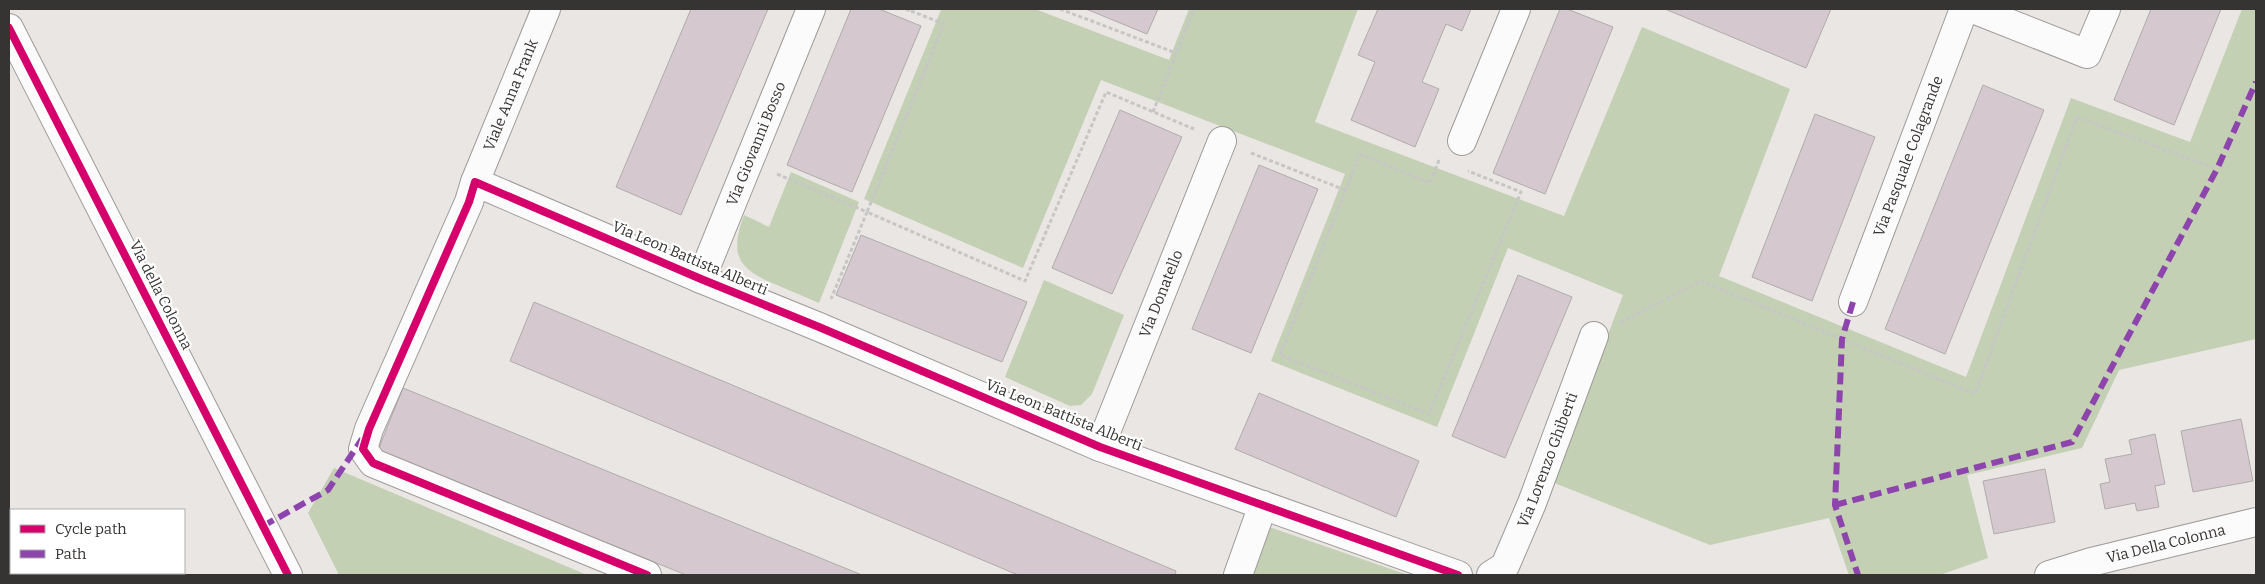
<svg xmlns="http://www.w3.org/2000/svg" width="2265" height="584" viewBox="0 0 2265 584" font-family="Bitter,serif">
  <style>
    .green { fill: #c3d0b3 }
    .building { fill: #d5c9cf; stroke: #afacab }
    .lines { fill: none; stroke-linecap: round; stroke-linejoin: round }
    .street-casing { stroke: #9e9b99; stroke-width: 30 }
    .path { stroke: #c7c6c6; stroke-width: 3; stroke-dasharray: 4 2.5; stroke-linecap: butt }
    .street { stroke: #fcfbfb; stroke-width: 28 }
    .quiet { stroke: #8e44ad; stroke-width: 6; stroke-dasharray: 12 6; stroke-linecap: butt }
    .cycleway-casing { stroke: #fff; stroke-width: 11 }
    .cycleway { stroke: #d6006c; stroke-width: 8 }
    .labels { text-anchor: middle; stroke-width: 4.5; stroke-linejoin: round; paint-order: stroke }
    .street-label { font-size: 15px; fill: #363432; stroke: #fff }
  </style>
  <rect width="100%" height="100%" fill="#e9e6e3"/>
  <!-- green -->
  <path class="green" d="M938 9H1035L1169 60 1189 9H1358L1315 122 1564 216 1642 27 1790 89 1719 276 1966 377 2071 98 2190 142 2242 9H2256V339L2119 370 2082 448 1967 475 1988 558 1940 575H1849L1829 518 1710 545 1552 482 1623 295 1508 248 1437 427 1271 361 1345 174 1101 80 1023 268 864 199 941 10Z
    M791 172 859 202 819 303C805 297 791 291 777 285 738 269 729 256 744 215L769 227Z
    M1044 280 1124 315 1092 394 1081 405 1070 406 1005 377Z
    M334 468 587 575H339L308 513Z
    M1252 521 1408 575H1225Z"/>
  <!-- building -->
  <path class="building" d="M691 9H768L681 215 616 187Z
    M851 9H879L921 26 852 192 787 165Z
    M1086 9H1158L1147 34Z
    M1378 9H1471L1462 31 1446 24 1422 82 1439 89 1415 147 1351 120 1375 62 1358 55Z
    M1560 9H1567L1613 27 1545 194 1493 173Z
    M1665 9H1831L1806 68Z
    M2151 9H2221L2174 125 2114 100Z
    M1983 85 2044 110 1945 354 1885 329Z
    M1120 110 1182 137 1112 294 1052 268Z
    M1815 114 1875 137 1812 301 1752 277Z
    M1259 165 1318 189 1251 353 1192 329Z
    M861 235 1027 302 1002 362 836 295Z
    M1518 275 1572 297 1505 458 1452 436Z
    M534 302 1176 571 1175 575H1018L510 361Z
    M403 388 862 575H686L378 450Z
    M1259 393 1419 461 1396 517 1235 449Z
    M2241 419 2253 481 2193 492 2181 431Z
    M2155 434 2165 484 2155 486 2159 507 2137 511 2135 503 2105 509 2100 484 2110 482 2105 459 2132 454 2129 440Z
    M2045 469 2055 522 1994 534 1983 481Z"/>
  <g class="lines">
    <!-- street casing -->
    <g class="street-casing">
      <g id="street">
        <path d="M1973 9 2087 54 2106 9"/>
        <path d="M9 28 288 575"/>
        <path d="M1462 141 1516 9"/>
        <path id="s1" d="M475 182 546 9"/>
        <path id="s2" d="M701 279 811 9"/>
        <path id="s3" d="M1853 302 1964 9"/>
        <path id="s4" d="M1100 447 1222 141"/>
        <path d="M647 575 373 463 363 449 369 429 469 202 475 182 701 279 819 327 1100 447 1458 575"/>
        <path d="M1238 575 1263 505"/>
        <path id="s5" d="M1491 575 1505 566 1532 503 1594 336"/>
        <path id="s6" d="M2049 575 2091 562 2256 522"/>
      </g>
    </g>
    <!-- path -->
    <path class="path" d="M906 9 911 11 912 9
      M1060 9 1176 53
      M911 11 944 24 867 212 1025 281 1106 92 1194 129
      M1153 112 1194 9
      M1251 153 1345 190
      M1439 160 1430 183 1360 154 1280 355 1429 414 1521 192 1468 171
      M777 174 867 212 831 299
      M1620 323 1701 281 1975 394 2077 117 2217 169"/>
    <!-- street -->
    <use href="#street" class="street"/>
    <!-- quiet -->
    <path class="quiet" d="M1853 302 1842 339 1835 505 1858 575
      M1835 505 2072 442 2217 169 2256 82
      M263 526 328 490 362 439"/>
    <!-- cycleway casing -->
    <g class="cycleway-casing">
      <path id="cycleway" d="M9 28 288 575
        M647 575 373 463 363 449 369 429 469 202 475 182 701 279 819 327 1100 447 1458 575"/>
    </g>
    <!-- cycleway -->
    <use href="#cycleway" class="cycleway"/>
  </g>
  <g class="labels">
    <!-- street labels -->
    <g class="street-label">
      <text dy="5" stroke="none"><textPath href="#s1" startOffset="94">Viale Anna Frank</textPath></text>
      <text dy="5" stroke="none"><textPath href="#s2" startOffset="146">Via Giovanni Bosso</textPath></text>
      <text dy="5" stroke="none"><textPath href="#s3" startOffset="156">Via Pasquale Colagrande</textPath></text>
      <text transform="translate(690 258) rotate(23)" y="5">Via Leon Battista Alberti</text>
      <text dy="5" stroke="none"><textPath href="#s4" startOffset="165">Via Donatello</textPath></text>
      <text transform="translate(161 295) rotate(63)" y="5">Via della Colonna</text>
      <text transform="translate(1064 415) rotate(22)" y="5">Via Leon Battista Alberti</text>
      <text dy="5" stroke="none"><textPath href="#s5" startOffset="131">Via Lorenzo Ghiberti</textPath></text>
      <text dy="5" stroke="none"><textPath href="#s6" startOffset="121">Via Della Colonna</textPath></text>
    </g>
  </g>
  <!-- border -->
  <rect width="2265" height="584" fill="none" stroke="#363432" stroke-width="20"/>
  <!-- legend -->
  <rect x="10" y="509" width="175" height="65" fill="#ffffff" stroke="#afaead"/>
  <rect x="20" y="525" width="25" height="8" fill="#d6006c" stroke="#afaead"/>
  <text x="55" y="534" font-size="15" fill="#363432">Cycle path</text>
  <rect x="20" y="550" width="25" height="8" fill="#8e44ad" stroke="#afaead"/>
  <text x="55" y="559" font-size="15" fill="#363432">Path</text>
</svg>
